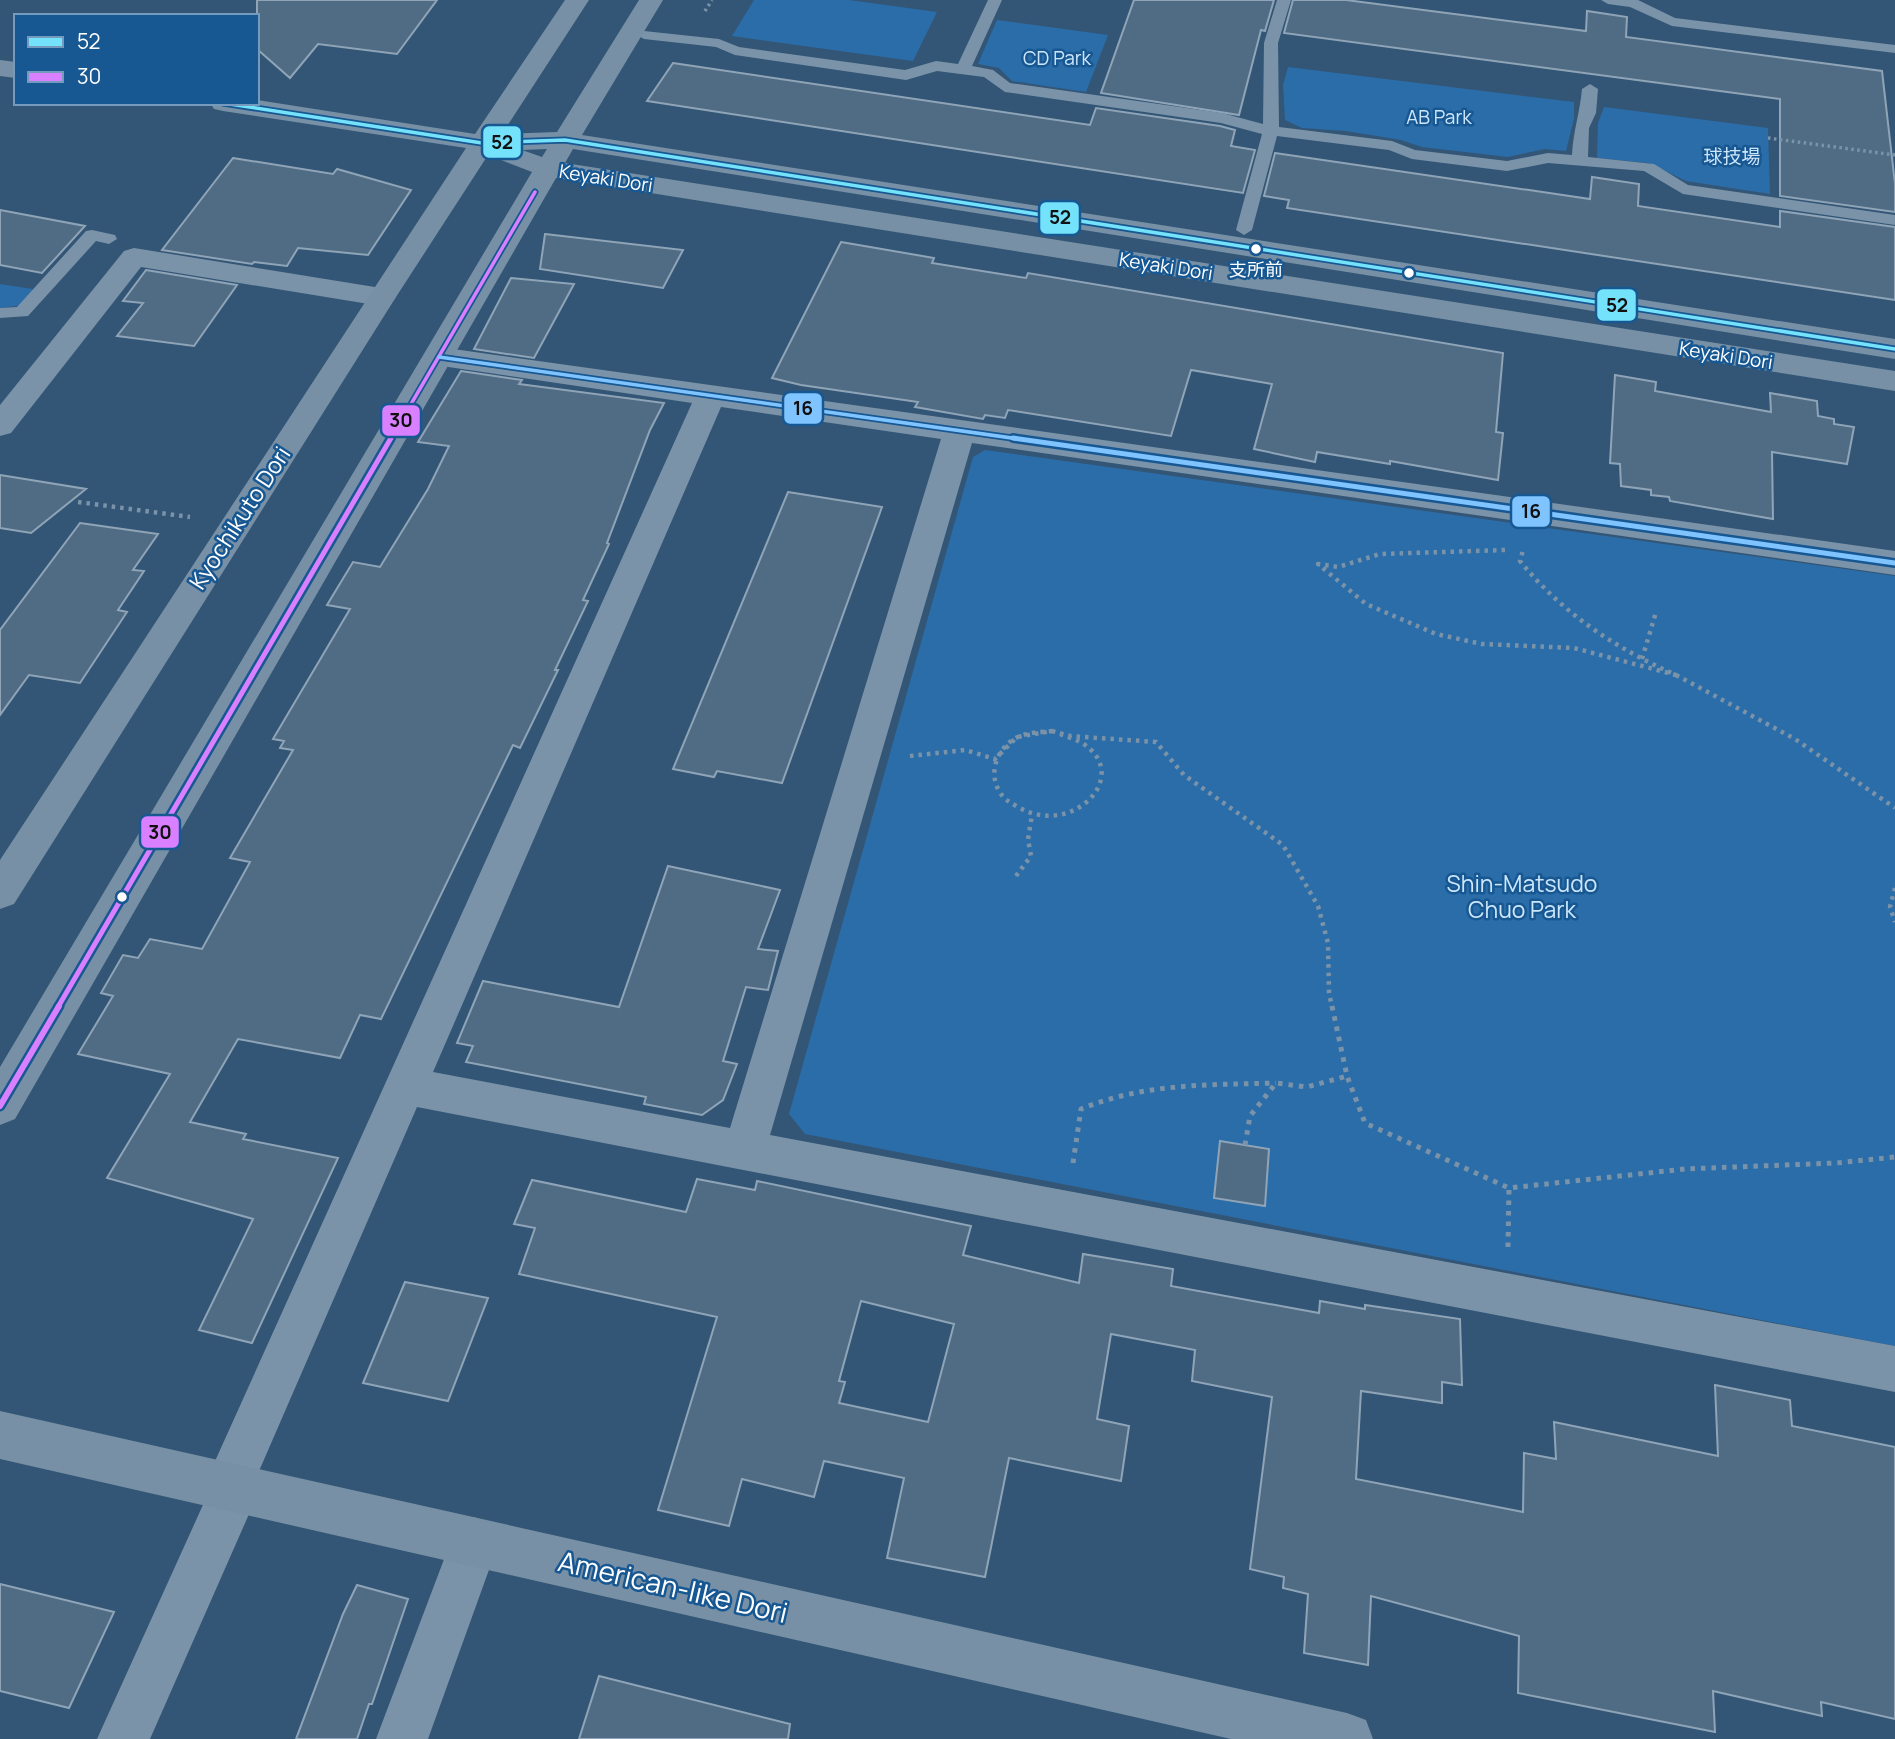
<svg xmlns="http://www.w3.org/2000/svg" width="1895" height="1739" viewBox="0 0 1895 1739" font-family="Manrope,'Noto Sans JP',sans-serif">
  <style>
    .green { fill: #2b6da8 }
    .building { fill: #506c85; stroke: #8fa4b7; stroke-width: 2; fill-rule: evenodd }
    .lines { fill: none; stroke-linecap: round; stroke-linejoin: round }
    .path-far2 { stroke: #7b93a9; stroke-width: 3.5; stroke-dasharray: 2.5 3.5; stroke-linecap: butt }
    .path-far1 { stroke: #7b93a9; stroke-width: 4.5; stroke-dasharray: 3.5 5; stroke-linecap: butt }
    .path { stroke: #7b93a9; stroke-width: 5; stroke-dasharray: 4.5 6; stroke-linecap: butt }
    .lane { fill: #7b93a9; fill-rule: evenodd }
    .street { fill: #7b93a9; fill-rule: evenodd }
    .secondary { fill: #7790a5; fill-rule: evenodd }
    .bus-1-casing { stroke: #175792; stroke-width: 7 }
    .bus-2-far2-casing { stroke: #175792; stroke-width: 7 }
    .bus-2-far1-casing { stroke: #175792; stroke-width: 10 }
    .bus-2-casing { stroke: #175792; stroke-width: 11 }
    .bus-3-far1-casing { stroke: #175792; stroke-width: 7 }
    .bus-3-casing { stroke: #175792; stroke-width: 10 }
    .bus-1 { stroke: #73e2fa; stroke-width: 3.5 }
    .bus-2-far2 { stroke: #d880ff; stroke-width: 3.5 }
    .bus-2-far1 { stroke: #d880ff; stroke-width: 5 }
    .bus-2 { stroke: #d880ff; stroke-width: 6 }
    .bus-3-far1 { stroke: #80c4ff; stroke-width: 3.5 }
    .bus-3 { stroke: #80c4ff; stroke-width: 5 }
    .bus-dot { fill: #fff; stroke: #175792; stroke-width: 2.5 }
    .labels { text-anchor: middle; stroke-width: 5; stroke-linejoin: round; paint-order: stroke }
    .far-bus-label { font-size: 18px; fill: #fff; stroke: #175792 }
    .far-park-label { font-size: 19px; fill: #cce6fb; stroke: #175792 }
    .far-street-label { font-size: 19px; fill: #fff; stroke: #175792 }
    .street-label { font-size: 23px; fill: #fff; stroke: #175792 }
    .park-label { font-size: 23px; fill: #cce6fb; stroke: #175792 }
    .near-street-label { font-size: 28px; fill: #fff; stroke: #175792 }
    .line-badge { stroke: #175792; stroke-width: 2.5 }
    .pale-badge-label { font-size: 19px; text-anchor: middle; font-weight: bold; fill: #111 }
  </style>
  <rect width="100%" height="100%" fill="#335676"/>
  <!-- green -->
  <path class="green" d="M754 0H849L937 12 913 61 732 36Z
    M997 20 1108 35 1086 92 1012 81 999 68 978 64Z
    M1288 67 1574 102V118L1566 151 1545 149 1508 157 1422 147 1401 140 1346 131 1302 128 1285 120 1283 85Z
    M1604 107 1768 128 1770 194 1686 181 1649 163 1597 158 1598 123Z
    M0 284 39 290 25 305 0 308Z
    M985 450 1895 576V1346L805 1134 789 1114 973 457Z"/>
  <!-- building -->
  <path class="building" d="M257 0H437L397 54 318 44 290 78 257 49Z
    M1134 0H1274L1265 31 1261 30 1239 115 1101 93Z
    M1293 0H1346L1586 31 1587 11 1627 17 1626 37 1882 71 1895 184V212L1780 196V99L1284 33Z
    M673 63 1090 125 1096 108 1220 126 1235 130 1231 146 1255 150 1243 193 647 101Z
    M1275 153 1590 199 1592 177 1639 184 1638 206 1780 227V211L1895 227V300L1287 208 1289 200 1264 196Z
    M233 158 333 174 337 169 411 190 368 255 298 248 287 266 254 262 252 264 162 250Z
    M0 210 85 226 42 273 0 265Z
    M545 234 683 250 663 288 540 269Z
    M841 242 934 258 932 263 1026 278 1028 273 1503 353 1496 432 1503 433 1498 480 1390 461V464L1317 452 1315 462 1254 449 1272 384 1191 370 1171 436 1008 410 1005 418 985 415 983 419 915 407 918 402 801 385 772 378Z
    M146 270 237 285 194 346 117 336 143 303 123 301Z
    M511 278 574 284 534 358 474 349Z
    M461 371 522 380 519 384 664 403 650 430 607 543 609 544 583 600 588 601 555 670H558L520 748 513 745 381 1019 360 1015 340 1058 238 1039 190 1122 246 1134 243 1139 338 1158 252 1343 199 1330 253 1219 107 1178 170 1074 78 1054 113 996 101 993 123 955 138 958 150 939 202 949 250 862 230 858 293 750 280 748 284 741 273 739 350 609 327 605 353 562 380 567 428 489 449 446 418 442Z
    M1615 375 1656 382 1655 391 1771 412 1770 393 1817 401 1818 416 1834 419V424L1854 427 1847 464 1772 452 1773 519 1670 501 1669 497 1651 495V490L1621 486 1620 464 1610 463Z
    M0 475 86 489 31 533 0 528Z
    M788 492 882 507 782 783 717 771 714 777 673 769Z
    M80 523 158 534 133 570 144 571 118 610 127 612 80 683 29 675 0 715V630Z
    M668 866 780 890 758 949 778 951 768 990 746 987 723 1061 737 1064 723 1100 702 1115 644 1104 646 1097 466 1062 473 1046 457 1043 483 981 619 1007Z
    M1220 1141 1269 1149 1265 1206 1214 1198Z
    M697 1179 755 1190 757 1181 971 1226 963 1255 1079 1283 1083 1254 1173 1269 1171 1286 1319 1313 1320 1301 1365 1309V1305L1460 1319 1462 1385 1442 1382V1403L1361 1391 1356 1479 1523 1512 1524 1453 1556 1459 1554 1422 1718 1456 1715 1385 1790 1400 1792 1426 1895 1447V1719L1821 1702 1822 1716 1713 1691 1715 1732 1518 1693 1519 1636 1371 1596 1368 1665 1304 1653 1308 1594 1283 1588 1284 1577 1250 1569 1272 1397 1192 1381 1195 1350 1111 1334 1097 1419 1129 1426 1121 1481 1009 1458 985 1577 887 1558 904 1478 824 1461 814 1497 742 1479 729 1526 658 1510 717 1317 519 1274 535 1228 514 1224 532 1180 686 1212ZM861 1301 954 1324 928 1422 839 1403 845 1382 839 1381Z
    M405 1282 488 1298 448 1401 363 1383Z
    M0 1584 114 1612 69 1708 0 1691Z
    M357 1585 408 1599 372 1704H369L357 1739H296L343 1614Z
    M599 1676 790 1724 788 1739H579Z"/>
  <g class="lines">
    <!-- path-far2 -->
    <path class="path-far2" d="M705 11 712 0
      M1768 138 1895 155"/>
    <!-- path-far1 -->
    <path class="path-far1" d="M78 502 190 517
      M1505 550 1380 554 1338 567 1318 564 1366 604 1436 634 1482 644 1574 648 1676 675C1615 648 1562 613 1520 561L1523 550
      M1642 659 1656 612
      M1676 675 1795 739 1895 808
      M1052 731C1062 735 1073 738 1082 743 1134 775 1072 839 1018 807 1011 803 1005 800 1001 794 986 773 998 745 1020 736 1030 732 1041 732 1052 731Z
      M910 756 965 750 995 759 1017 737 1052 731 1070 736 1156 742 1184 775 1283 845 1318 906 1328 943 1329 993 1332 1007
      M1016 876 1031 856 1028 839 1032 815
      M1895 888 1890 907 1895 922"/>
    <!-- path -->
    <path class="path" d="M1332 1006 1347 1076 1365 1123 1509 1188
      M1245 1145 1250 1116 1276 1083 1307 1087 1347 1076
      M1073 1163 1081 1109C1144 1083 1209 1085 1276 1083
      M1508 1247 1509 1188 1685 1169 1836 1163 1895 1157"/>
    <!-- lane -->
    <path class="lane" d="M988 0H1002L972 66 993 70 1010 83 1222 113 1263 124 1264 43 1277 0H1291L1278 43 1279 127 1392 141 1415 150 1507 161 1548 153 1572 155C1573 132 1580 112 1582 89L1590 84 1598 89 1596 113 1589 128 1588 157 1654 164 1688 185 1895 215V225L1683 194 1644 171 1548 163 1507 171 1412 159 1389 150 1277 136 1252 230 1244 235 1236 230 1262 134 1221 123 1005 92 984 77 937 71 906 80 735 55 716 47 644 39 637 35 644 31 719 39 739 47 905 70 936 61 958 64Z
      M1601 0H1638L1675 18 1895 45V53L1672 26 1630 7 1608 4Z
      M92 230 115 235 117 239 109 244 96 241 28 316 0 318V308L17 307 86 231Z"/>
    <!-- street -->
    <path class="street" d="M134 248 381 288 391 291 396 297 391 303 381 306 141 267 11 433 0 436V405L124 251Z
      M439 347 1895 551V575L972 443 770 1135 1895 1346V1392L417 1107 256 1478 260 1488 253 1505 150 1739H97L207 1496 204 1487 211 1470 692 403 428 364 424 357 428 350ZM721 407 941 439 730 1128 433 1072Z
      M474 1517 491 1525 499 1542 428 1739H376L457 1525Z"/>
    <!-- secondary -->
    <path class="secondary" d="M565 0H589L502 134 557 132 639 0H663L582 135 1895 339V359L573 149 565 163 1895 371V391L556 178 15 1119 0 1125V1067L532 172 488 155 396 297 14 904 0 909V860L466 148 223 111 214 109 210 103H257V100L475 134ZM547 149 542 157 522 150Z
      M0 60 16 62V78L0 76Z
      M0 1411 1347 1713 1366 1720 1373 1739H1231L0 1459Z"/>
    <!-- bus-1 casing -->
    <g class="bus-1-casing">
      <path id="bus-1" d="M223 103 482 143 565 140 1895 349"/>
    </g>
    <!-- bus-2-far2 casing -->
    <g class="bus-2-far2-casing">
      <path id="bus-2-far2" d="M390 440 535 192"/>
    </g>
    <!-- bus-2-far1 casing -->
    <g class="bus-2-far1-casing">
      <path id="bus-2-far1" d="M58 1007 391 438"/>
    </g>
    <!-- bus-2 casing -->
    <g class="bus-2-casing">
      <path id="bus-2" d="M0 1106 59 1006"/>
    </g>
    <!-- bus-3-far1 casing -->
    <g class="bus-3-far1-casing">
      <path id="bus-3-far1" d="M439 357 1026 440"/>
    </g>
    <!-- bus-3 casing -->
    <g class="bus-3-casing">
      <path id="bus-3" d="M1013 438 1895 563"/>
    </g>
    <!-- bus-1 -->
    <use href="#bus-1" class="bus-1"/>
    <!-- bus-2-far2 -->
    <use href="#bus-2-far2" class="bus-2-far2"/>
    <!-- bus-2-far1 -->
    <use href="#bus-2-far1" class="bus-2-far1"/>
    <!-- bus-2 -->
    <use href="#bus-2" class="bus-2"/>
    <!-- bus-3-far1 -->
    <use href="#bus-3-far1" class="bus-3-far1"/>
    <!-- bus-3 -->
    <use href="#bus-3" class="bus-3"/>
  </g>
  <!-- markers -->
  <g class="bus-dot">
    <circle cx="1256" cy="249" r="6"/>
    <circle cx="1409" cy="273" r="6"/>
    <circle cx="122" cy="897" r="6"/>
  </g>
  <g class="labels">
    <!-- far-bus labels -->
    <g class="far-bus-label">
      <text x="1256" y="276">支所前</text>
    </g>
    <!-- far-park labels -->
    <g class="far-park-label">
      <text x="1057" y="65">CD Park</text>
      <text x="1439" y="124">AB Park</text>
      <text x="1732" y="163">球技場</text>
    </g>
    <!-- far-street labels -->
    <g class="far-street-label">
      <text transform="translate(606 178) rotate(9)" y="7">Keyaki Dori</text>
      <text transform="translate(1166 266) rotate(9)" y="7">Keyaki Dori</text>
      <text transform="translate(1726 355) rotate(9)" y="7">Keyaki Dori</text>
    </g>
    <!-- street labels -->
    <g class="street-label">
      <text transform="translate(240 518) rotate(-57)" y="8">Kyochikuto Dori</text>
    </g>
    <!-- park labels -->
    <g class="park-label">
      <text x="1522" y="892">Shin-Matsudo<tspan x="1522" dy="26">Chuo Park</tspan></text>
    </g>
    <!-- near-street labels -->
    <g class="near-street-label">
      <text transform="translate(673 1587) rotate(13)" y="10">American-like Dori</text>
    </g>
  </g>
  <g class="line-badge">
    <rect x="482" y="125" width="40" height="34" rx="7" fill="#73e2fa"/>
    <rect x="1039" y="201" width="41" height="34" rx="7" fill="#73e2fa"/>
    <rect x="1596" y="288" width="41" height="34" rx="7" fill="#73e2fa"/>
    <rect x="783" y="392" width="40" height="33" rx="7" fill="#80c4ff"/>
    <rect x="381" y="404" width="40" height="33" rx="7" fill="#d880ff"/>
    <rect x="1511" y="495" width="40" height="33" rx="7" fill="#80c4ff"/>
    <rect x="140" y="815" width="40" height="34" rx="7" fill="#d880ff"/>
  </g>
  <g class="pale-badge-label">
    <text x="502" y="149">52</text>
    <text x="1060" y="224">52</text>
    <text x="1617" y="312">52</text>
    <text x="803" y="415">16</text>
    <text x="401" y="427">30</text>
    <text x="1531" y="518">16</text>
    <text x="160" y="839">30</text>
  </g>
  <!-- legend -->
  <rect x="14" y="14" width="245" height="91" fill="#175792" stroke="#749abe" stroke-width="2"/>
  <rect x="28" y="37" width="35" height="10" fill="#73e2fa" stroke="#749abe" stroke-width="2"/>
  <text x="77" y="49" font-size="21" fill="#ffffff">52</text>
  <rect x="28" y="72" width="35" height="10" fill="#d880ff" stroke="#749abe" stroke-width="2"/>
  <text x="77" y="84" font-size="21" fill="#ffffff">30</text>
</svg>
